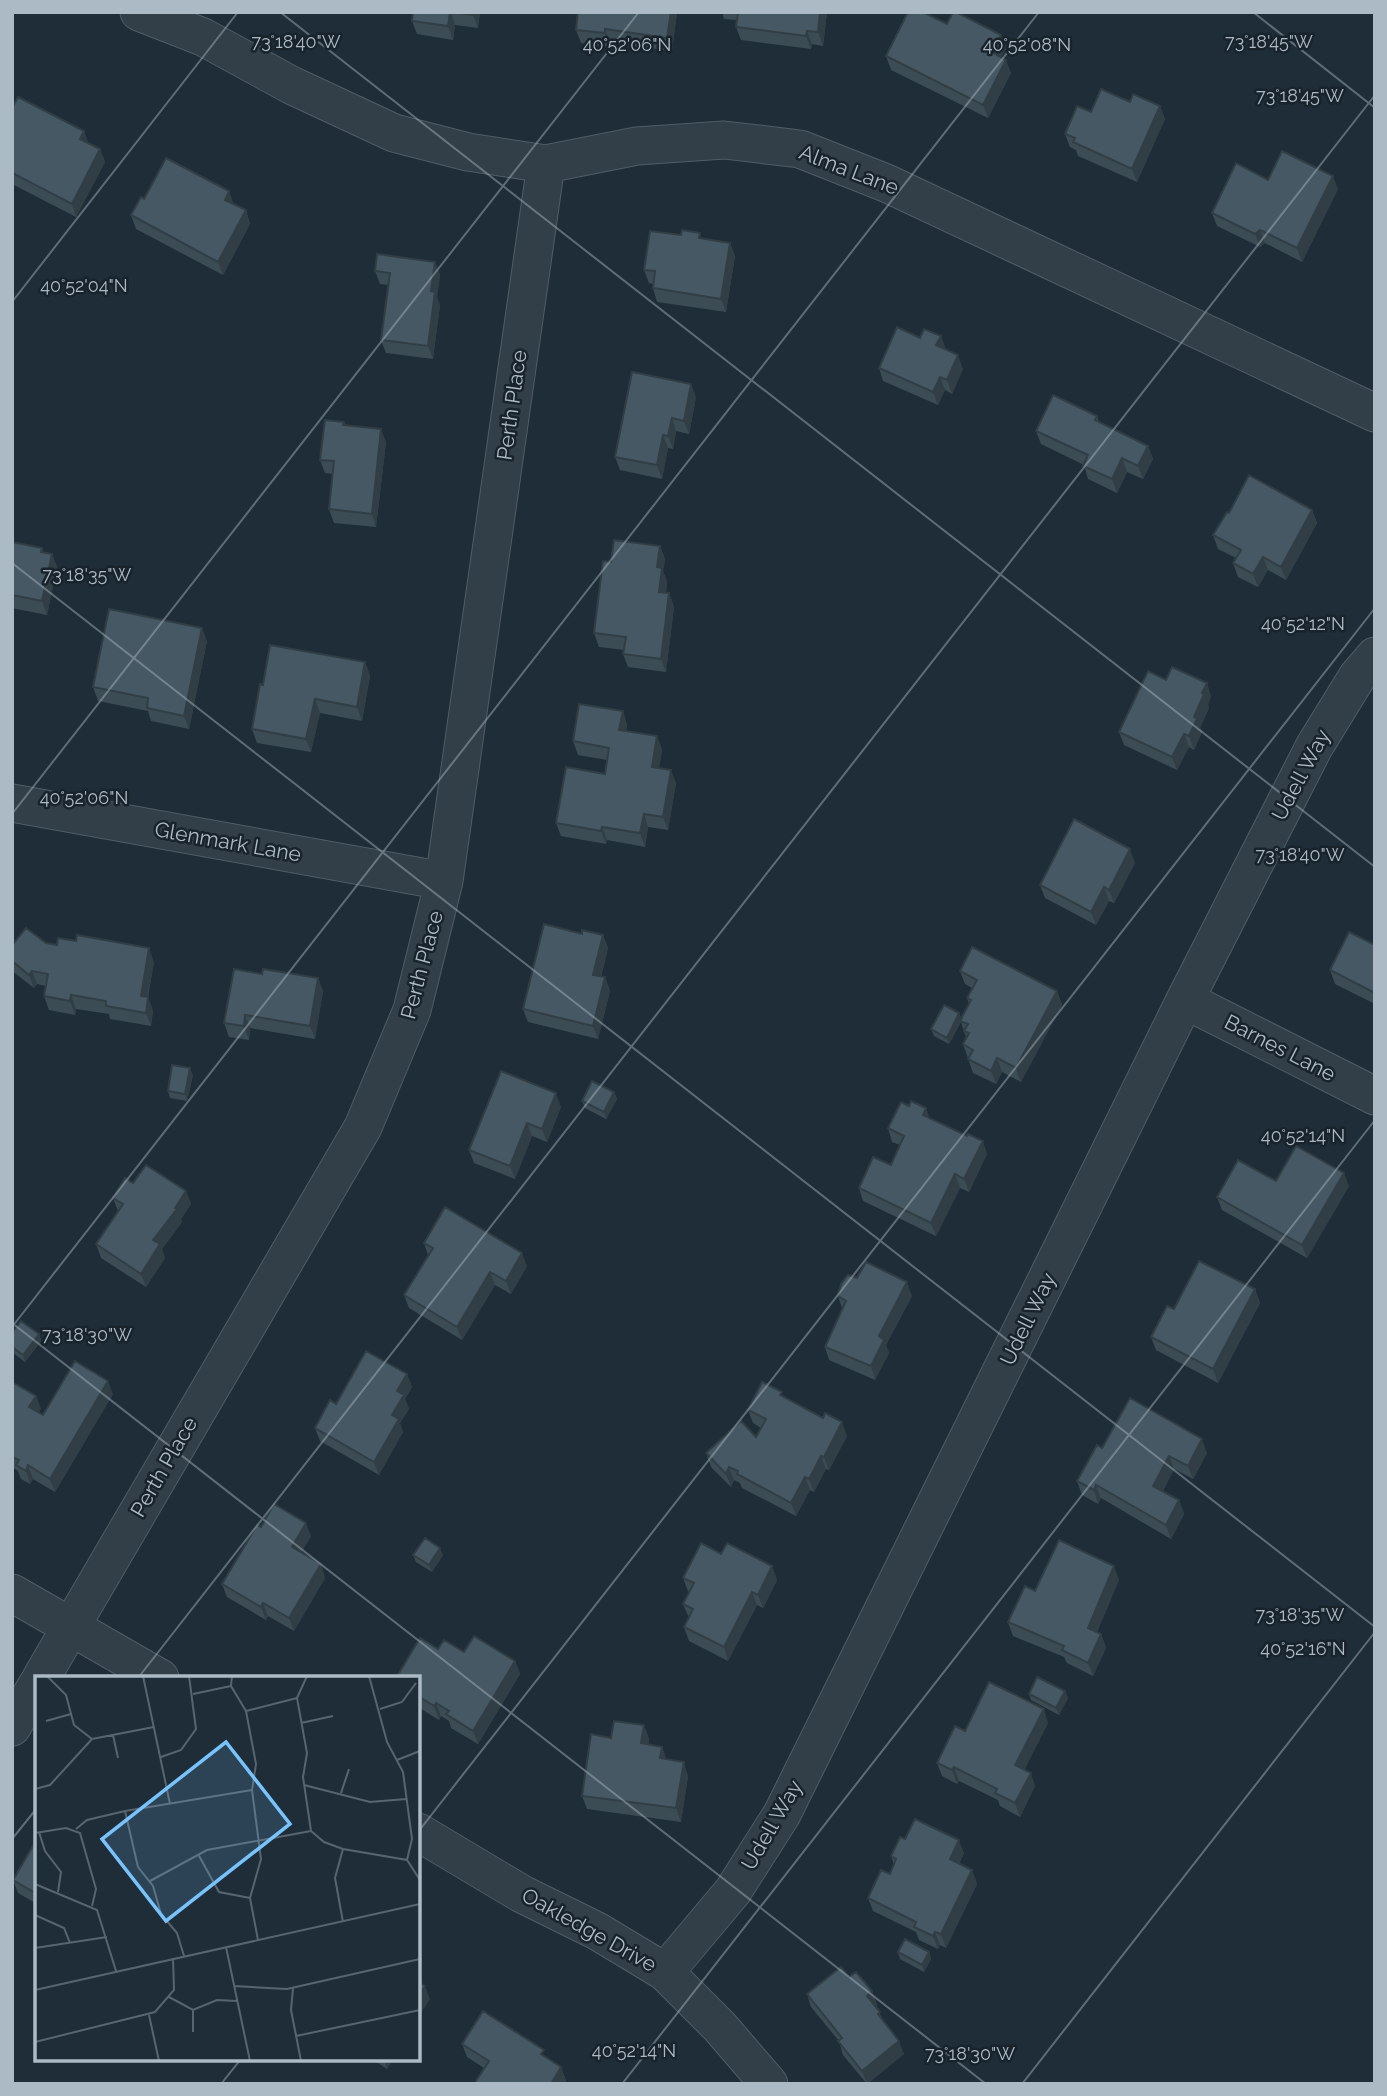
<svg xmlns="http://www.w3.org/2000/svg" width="1387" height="2096" viewBox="0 0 1387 2096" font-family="Raleway,sans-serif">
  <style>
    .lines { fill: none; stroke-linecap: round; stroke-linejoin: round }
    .minor-casing { stroke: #4f5d66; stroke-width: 39 }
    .minor { stroke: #323f48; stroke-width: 37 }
    .wall { fill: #3c4c55 }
    .shaded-wall { fill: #313e45 }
    .building { fill: #465863; stroke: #313e45; stroke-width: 2 }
    .ticks { fill: none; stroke: #acbac5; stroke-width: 2; stroke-opacity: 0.45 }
    .labels { text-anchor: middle; stroke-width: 5; stroke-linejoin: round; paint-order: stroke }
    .street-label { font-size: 21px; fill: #acbac5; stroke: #18232c }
    .inset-road { fill: none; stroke: #576570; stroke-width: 2 }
    .view { fill: #79c3fd; fill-opacity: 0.15; stroke: #79c3fd; stroke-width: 3.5 }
    .inset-edge { fill: none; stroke: #acbac5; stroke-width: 3.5 }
    .ticks-label { font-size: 18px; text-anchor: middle; fill: #acbac5; stroke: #18232c; stroke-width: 5; stroke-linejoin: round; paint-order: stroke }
  </style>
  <rect width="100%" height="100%" fill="#1e2d37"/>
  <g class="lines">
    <!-- minor casing -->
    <g class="minor-casing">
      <path id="minor" d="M139 12 203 37 291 85 394 133 468 152 546 164 637 146 724 140 800 149 886 183 1375 413
        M12 803 444 881
        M1185 1000 1375 1096
        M12 1593 160 1678
        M41 1678 363 1127 412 1010 444 881 546 164
        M12 1727 37 1685
        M418 1832 522 1894 597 1931 665 1972 720 2027 769 2084
        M665 1972 733 1891 782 1814 1185 1000 1314 747 1357 677 1375 656"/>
    </g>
    <!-- minor -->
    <use href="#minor" class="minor"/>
  </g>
  <!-- wall -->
  <path class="wall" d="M413 12H480L478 28 455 25 453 40 417 34 412 21Z
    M677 12 672 51 610 43V47L581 43 576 30Z
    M722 12H827L823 46 812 44 811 49 741 40 736 27 737 20 724 19Z
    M947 24 1006 48 1001 57 1011 73 988 118 891 70 886 56Z
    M1130 102 1160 106 1165 119 1137 182 1078 156 1076 150 1070 147 1065 134 1091 112Z
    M12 108 84 131 88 143 100 149 105 162 76 217 12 184Z
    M1268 180 1338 189 1302 262 1265 243 1260 247 1217 226 1212 213Z
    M229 191 233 204 246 210 250 224 223 275 136 229 131 215 144 199Z
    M703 239 730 243 735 256 726 312 657 302 653 288V284L649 283 644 270Z
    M435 262 440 275 437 297 440 305 433 359 386 353 381 340 388 285 380 284 375 271Z
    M941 336 946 350 963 369 952 394 945 390 938 405 883 381 879 368 920 338Z
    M696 397 689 434 676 431 673 449 668 448 662 479 620 470 615 457Z
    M1097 416 1099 422 1148 446 1153 459 1143 479 1127 472 1117 493 1088 479 1084 465 1041 444 1036 431Z
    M344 422 345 425 386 442 376 527 334 523 329 509 333 474 325 473 320 460Z
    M1312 510 1317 523 1286 580 1268 570 1258 587 1238 577 1233 563 1236 558 1218 549 1213 535Z
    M12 542 42 548 43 552 52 554 57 567 47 615 12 608Z
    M660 546 665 559 663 571 667 582 666 593H669L674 607 666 672 628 667 623 654 624 650 599 647 594 633 611 562Z
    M207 641 189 729 151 721 148 711 98 701 93 687Z
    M365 662 370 676 362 721 320 713 311 752 257 743 252 729 263 685Z
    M1166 680 1207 683 1211 697 1208 704 1209 708 1200 728 1202 732 1194 750 1189 747 1177 770 1124 745 1119 732Z
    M623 711 627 725 626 731 657 736 662 750 659 768 676 783 668 830 648 827 645 847 607 840 606 844 561 836 556 823 605 774 607 760 578 755 573 741Z
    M1135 863 1114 903 1109 901 1096 925 1045 898 1040 885Z
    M582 934 603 935 608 948 601 977H605L610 991 598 1039 528 1022 523 1009Z
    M46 943 154 962 148 997 153 1011 151 1026 110 1019 109 1014 76 1009 75 1015 49 1010 44 996 46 986 37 984 34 988 12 971V945Z
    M1375 945V1004L1335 984 1330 970Z
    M960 971 1057 991 1062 1005 1021 1082 1002 1072 996 1084 973 1073 963 1044 966 1037 961 1022 949 1044 934 1036 931 1029 961 1019 969 1004 967 998 972 988 965 984Z
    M262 974 318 978 323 991 315 1039 250 1028 249 1040 229 1037 224 1023Z
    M193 1075 187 1101 170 1098 168 1091Z
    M614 1092 617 1099 606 1119 585 1108 582 1101Z
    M561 1107 547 1142 532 1136 515 1179 474 1163 469 1150Z
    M930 1118 987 1154 969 1192 960 1188 936 1236 863 1201 859 1188 891 1165 900 1145 892 1142 888 1128Z
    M1276 1181 1349 1186 1307 1258 1222 1210 1217 1197Z
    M133 1183 186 1191 191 1204 181 1219 182 1222 162 1249 165 1258 146 1287 101 1258 96 1244 118 1211 113 1198Z
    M424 1243 527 1266 511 1294 495 1285 462 1340 409 1308 404 1295 428 1255Z
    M1255 1289 1260 1303 1218 1383 1156 1350 1151 1337 1174 1309Z
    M838 1296H912L886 1345 889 1353 875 1380 829 1360 825 1347 842 1308Z
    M12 1332 39 1334 41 1341 25 1362 12 1352Z
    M407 1374 412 1387 405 1399 409 1409 400 1423 403 1432 379 1475 320 1441 315 1428 336 1404Z
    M12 1382 36 1396 41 1409 38 1413 43 1415 113 1394 55 1492 33 1479 30 1484 21 1479 18 1471 12 1467Z
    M783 1397 847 1436 829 1470 826 1469 814 1492 810 1490 796 1516 742 1488 740 1483 734 1480 731 1487 711 1467 706 1453 756 1437 761 1428 753 1423 748 1410Z
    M1102 1448 1207 1453 1193 1479 1174 1469 1163 1491 1179 1500 1184 1514 1171 1539 1101 1498 1098 1504 1082 1495 1077 1481Z
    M261 1527 311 1536 301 1553 321 1564 325 1578 294 1631 268 1616 266 1620 227 1597 222 1584Z
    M721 1554 772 1566 777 1580 763 1608 757 1605 728 1661 689 1641 684 1627 689 1618 683 1604 689 1592 688 1591 683 1578Z
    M413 1555H443L432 1572 416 1562Z
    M1119 1580 1097 1632 1101 1634 1106 1648 1093 1676 1067 1663 1064 1657 1013 1636 1008 1622 1035 1591Z
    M438 1649 464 1652 515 1661 520 1674 478 1744 451 1728 449 1721 441 1716 439 1720 418 1707V1678Z
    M1065 1691 1068 1698 1059 1715 1031 1700 1029 1694Z
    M1048 1723 1024 1770 1035 1786 1020 1817 1000 1806 998 1800 959 1781 957 1784 942 1776 937 1763 965 1731Z
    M644 1725 649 1739 648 1745 662 1747 666 1759 688 1776 681 1822 587 1809 582 1796 611 1738Z
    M37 1839V1904L18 1893 13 1880Z
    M905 1839 964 1853 959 1864 972 1870 977 1884 946 1948 940 1945 938 1949 919 1940 916 1932 873 1911 868 1898 890 1874 894 1865 891 1856Z
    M898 1952H929L931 1959 924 1972 900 1959Z
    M849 1977 872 1991 877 2005 875 2006 904 2054 867 2084 843 2055 839 2041 811 2007 807 1994Z
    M462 2044 547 2058 561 2067 566 2081 564 2084H474L484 2068 467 2057Z
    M372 2059H393L387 2069Z"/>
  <!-- shaded-wall -->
  <path class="shaded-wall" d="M451 12 455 25 453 40 448 26Z
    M473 12H480L478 28 473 15Z
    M671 12H677L672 51 667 38Z
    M820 12H827L823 46 818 32Z
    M605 29 610 43V47L605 33Z
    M807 31 812 44 811 49 806 36Z
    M1001 35 1006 48 997 66 992 52Z
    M1006 60 1011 73 988 118 983 105Z
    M1160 106 1165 119 1137 182 1132 169Z
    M84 131 89 145 80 139Z
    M100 149 105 162 76 217 72 204Z
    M1333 176 1338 189 1302 262 1297 248Z
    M229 191 234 205 225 200Z
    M246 210 250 224 223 275 218 262Z
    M1260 230 1265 243 1260 247 1255 234Z
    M730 243 735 256 726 312 721 299Z
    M435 262 440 275 437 297 440 305 433 359 428 346 431 291Z
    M941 336 946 350 936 345Z
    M958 355 963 369 952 394 947 380Z
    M940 377 945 390 938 405 933 392Z
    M691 384 696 397 689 434 684 421Z
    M672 418 676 431 673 449 668 436Z
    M381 429 386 442 376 527 372 514Z
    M663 435 668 448 662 479 657 465Z
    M1148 446 1153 459 1143 479 1138 466Z
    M1122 458 1127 472 1117 493 1112 479Z
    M1312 510 1317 523 1286 580 1281 567Z
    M660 546 665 559 663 571 667 582 664 606 659 592 657 567Z
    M52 554 57 567 47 615 42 601Z
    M1263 557 1268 570 1258 587 1253 574Z
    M669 593 674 607 666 672 661 659Z
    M202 628 207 641 189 729 184 716Z
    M365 662 370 676 362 721 357 707Z
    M1207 683 1211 697 1208 704 1209 708 1200 728 1202 732 1194 750 1189 736 1194 717 1202 693Z
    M315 699 320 713 311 752 306 739Z
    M623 711 627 725 624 743 619 730Z
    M1184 734 1189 747 1177 770 1172 757Z
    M657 736 662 750 657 780 652 767Z
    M671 770 676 783 668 830 663 817Z
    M644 814 648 827 645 847 640 833Z
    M602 827 607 840 606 844 601 831Z
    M1130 849 1135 863 1114 903 1109 890Z
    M1104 887 1109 901 1096 925 1091 912Z
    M603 935 608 948 598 988 593 975Z
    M149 948 154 962 145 1009 141 996Z
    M32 971 37 984 34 988 29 975Z
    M605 977 610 991 598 1039 593 1026Z
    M318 978 323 991 315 1039 310 1026Z
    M1057 991 1062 1005 1021 1082 1016 1068Z
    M71 995 76 1009 75 1015 70 1001Z
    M148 997 153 1011 151 1026 146 1013Z
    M959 1013 962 1020 949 1044 947 1038Z
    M245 1015 250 1028 249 1040 244 1026Z
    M997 1058 1002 1072 996 1084 991 1071Z
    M190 1068 193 1075 187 1101 185 1094Z
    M614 1092 617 1099 606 1119 604 1112Z
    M556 1093 561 1107 547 1142 542 1129Z
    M926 1108 931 1122 923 1115Z
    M527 1123 532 1136 515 1179 510 1166Z
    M983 1141 987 1154 969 1192 964 1179Z
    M1344 1173 1349 1186 1307 1258 1302 1245Z
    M955 1174 960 1188 936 1236 931 1223Z
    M186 1191 191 1204 181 1219 182 1222 162 1249 165 1258 146 1287 141 1274 153 1240Z
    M522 1253 527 1266 511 1294 506 1281Z
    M490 1272 495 1285 462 1340 457 1327Z
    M907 1282 912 1296 886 1345 889 1353 875 1380 871 1366 879 1336Z
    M1255 1289 1260 1303 1218 1383 1213 1369Z
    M39 1334 41 1341 25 1362 23 1355Z
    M407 1374 412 1387 405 1399 409 1409 400 1423 403 1432 379 1475 374 1462 392 1415 397 1391Z
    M108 1381 113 1394 55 1492 50 1479Z
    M36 1396 41 1409 33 1420 29 1407Z
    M842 1422 847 1436 829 1470 824 1457Z
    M1202 1439 1207 1453 1193 1479 1188 1466Z
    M821 1456 826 1469 814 1492 809 1479Z
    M1169 1456 1174 1469 1158 1500 1153 1486Z
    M28 1465 33 1479 30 1484 26 1471Z
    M729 1467 734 1480 731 1487 726 1474Z
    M805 1477 810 1490 796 1516 791 1503Z
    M1096 1485 1101 1498 1098 1504 1094 1490Z
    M1179 1500 1184 1514 1171 1539 1166 1525Z
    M306 1523 311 1536 296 1561 292 1547Z
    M440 1548 443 1555 432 1572 429 1565Z
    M321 1564 325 1578 294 1631 289 1618Z
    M772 1566 777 1580 763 1608 758 1595Z
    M1114 1566 1119 1580 1093 1641 1088 1628Z
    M752 1592 757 1605 728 1661 724 1647Z
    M263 1603 268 1616 266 1620 261 1607Z
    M1101 1634 1106 1648 1093 1676 1088 1663Z
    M515 1661 520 1674 478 1744 473 1731Z
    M1065 1691 1068 1698 1059 1715 1056 1708Z
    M436 1703 441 1716 439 1720 434 1706Z
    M1044 1709 1048 1723 1020 1779 1015 1765Z
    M644 1725 649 1739 646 1757 641 1743Z
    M662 1747 667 1760 660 1758Z
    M684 1762 688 1776 681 1822 676 1808Z
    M954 1767 959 1781 957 1784 952 1770Z
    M1031 1773 1035 1786 1020 1817 1015 1803Z
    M959 1840 964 1853 954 1872 950 1859Z
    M972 1870 977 1884 946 1948 941 1934Z
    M935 1932 940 1945 938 1949 933 1936Z
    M929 1952 931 1959 924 1972 922 1965Z
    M425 1986 430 1999 418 2018V1996Z
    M872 1991 877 2005 872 2009 867 1996Z
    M899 2041 904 2054 867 2084 862 2071Z
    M384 2059H393L387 2069Z
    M561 2067 566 2081 564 2084H551Z"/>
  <!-- building -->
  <path class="building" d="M413 12H450L448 26 412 21Z
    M454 12H473V15Z
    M578 12H671L667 38 605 29V33L576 30Z
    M738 12H820L818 32 807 31 806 36 736 27Z
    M908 12H923L947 24 953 12H956L1001 35 992 52 1006 60 983 105 886 56Z
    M1101 89 1130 102 1133 94 1160 106 1132 169 1073 142 1075 138 1065 134 1077 106 1091 112Z
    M18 97 84 131 80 139 100 149 72 204 12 173V108Z
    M1282 151 1333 176 1297 248 1260 230 1255 234 1212 213 1236 163 1268 180Z
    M166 158 229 191 225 200 246 210 218 262 131 215 141 197 144 199Z
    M682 230 700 233 699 238 730 243 721 299 653 288 655 271 644 270 650 231 681 235Z
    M377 254 435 262 431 291 435 292 428 346 381 340 390 273 375 271Z
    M897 327 920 338 924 329 941 336 936 345 958 355 947 380 940 377 933 392 879 368Z
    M632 372 691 384 684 421 672 418 668 436 663 435 657 465 615 457Z
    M1053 395 1097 416 1095 420 1148 446 1138 466 1122 458 1112 479 1083 466 1088 455 1036 431Z
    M325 420 344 422 343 425 381 429 372 514 329 509 334 461 320 460Z
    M1249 475 1312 510 1281 567 1263 557 1253 574 1233 563 1241 550 1213 535 1227 512 1229 513Z
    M614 540 660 546 657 567 662 568 659 592 669 593 661 659 623 654 626 637 594 633 603 561 611 562Z
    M12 542 42 548 41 552 52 554 42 601 12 595Z
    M109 609 202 628 184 716 147 708 148 698 93 687Z
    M270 645 365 662 357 707 315 699 306 739 252 729 260 684 263 685Z
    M1172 667 1207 683 1202 693 1204 694 1194 717 1197 719 1189 736 1184 734 1172 757 1119 732 1148 671 1166 680Z
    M579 704 623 711 619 730 657 736 652 767 671 770 663 817 644 814 640 833 602 827 601 831 556 823 566 767 605 774 609 748 573 741Z
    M1074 819 1130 849 1109 890 1104 887 1091 912 1040 885Z
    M544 924 582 934V930L603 935 593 975 605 977 593 1026 523 1009Z
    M26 928 46 943 57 945 58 938 76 941 77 935 149 948 141 996 148 997 146 1013 106 1006V1001L71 995 70 1001 44 996 48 974 32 971 29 975 12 961V945Z
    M1349 932 1375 945V993L1330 970Z
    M972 947 1057 991 1016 1068 997 1058 991 1071 968 1059 973 1050 963 1044 969 1033 964 1031 968 1024 960 1021 971 1000 967 998 977 980 960 971Z
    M234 969 262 974 263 969 318 978 310 1026 245 1015 244 1026 224 1023Z
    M944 1005 959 1013 947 1038 931 1029Z
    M172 1065 190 1068 185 1094 168 1091Z
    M501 1071 556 1093 542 1129 527 1123 510 1166 469 1150Z
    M592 1081 614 1092 604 1112 582 1101Z
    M911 1101 926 1108 923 1115 967 1136 968 1134 983 1141 964 1179 955 1174 931 1223 859 1188 873 1157 891 1165 904 1136 888 1128 901 1102 909 1106Z
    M1296 1146 1344 1173 1302 1245 1217 1197 1238 1160 1276 1181Z
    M146 1165 186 1191 175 1208 177 1209 153 1240 160 1244 141 1274 96 1244 123 1204 113 1198 125 1178 133 1183Z
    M445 1207 522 1253 506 1281 490 1272 457 1327 404 1295 433 1248 424 1243Z
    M1199 1261 1255 1289 1213 1369 1151 1337 1167 1306 1174 1309Z
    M866 1262 907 1282 879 1336 884 1340 871 1366 825 1347 846 1301 838 1296 841 1284 848 1275 857 1278Z
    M21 1321 39 1334 23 1355 12 1347V1332Z
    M366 1351 407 1374 397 1391 404 1395 392 1415 399 1419 374 1462 315 1428 330 1400 336 1404Z
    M75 1361 108 1381 50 1479 28 1465 26 1471 16 1465 19 1460 12 1457V1382L36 1396 29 1407 43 1415Z
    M762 1382 782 1392 780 1395 823 1418 825 1413 842 1422 824 1457 821 1456 809 1479 805 1477 791 1503 737 1474 738 1471 729 1467 726 1474 706 1453 741 1421 756 1437 766 1419 748 1410Z
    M1130 1398 1202 1439 1188 1466 1169 1456 1153 1486 1179 1500 1166 1525 1096 1485 1094 1490 1077 1481 1097 1445 1102 1448Z
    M274 1504 306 1523 292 1547 321 1564 289 1618 263 1603 261 1607 222 1584 257 1525 261 1527Z
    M425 1538 440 1548 429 1565 413 1555Z
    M1059 1540 1114 1566 1088 1628 1101 1634 1088 1663 1062 1650 1064 1646 1008 1622 1025 1586 1035 1591Z
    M701 1543 721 1554 727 1543 772 1566 758 1595 752 1592 724 1647 684 1627 693 1609 683 1604 694 1583 683 1578Z
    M474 1636 515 1661 473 1731 446 1714 449 1711 436 1703 434 1706 418 1696V1678H396L420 1638 438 1649 444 1640 464 1652Z
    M1037 1677 1065 1691 1056 1708 1029 1694Z
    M989 1682 1044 1709 1015 1765 1031 1773 1015 1803 995 1793 997 1789 954 1767 952 1770 937 1763 955 1726 965 1731Z
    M614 1721 644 1725 641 1743 662 1747 660 1758 684 1762 676 1808 582 1796 591 1734 611 1738Z
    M915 1819 959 1840 950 1859 972 1870 941 1934 935 1932 933 1936 914 1927 916 1922 868 1898 881 1870 890 1874 896 1859 891 1856 900 1837 905 1839Z
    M37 1839V1894L13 1880Z
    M905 1939 929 1952 922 1965 898 1952Z
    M841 1967 849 1977 856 1972 872 1991 867 1996 880 2012 878 2014 899 2041 862 2071 838 2041 842 2038 807 1994Z
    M418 1982 425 1986 418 1996Z
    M483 2011 544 2050 541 2054 561 2067 551 2084H474L489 2061 462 2044Z"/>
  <!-- ticks -->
  <path class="ticks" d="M280 12 1375 867M1253 12 1375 108M12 302 238 12M12 563 1375 1627M12 814 639 12M12 1323 986 2084M12 1327 1039 12M138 1678 1375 95M418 1832 1375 608M12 1839 37 1808M12 2082 14 2084M221 2084 241 2059M622 2084 1375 1120M1022 2084 1375 1632"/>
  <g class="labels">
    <!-- street labels -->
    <g class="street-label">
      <text transform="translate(849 170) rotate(21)" y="7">Alma Lane</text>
      <text transform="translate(512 405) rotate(-82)" y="7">Perth Place</text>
      <text transform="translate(1301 775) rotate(-62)" y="7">Udell Way</text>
      <text transform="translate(228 842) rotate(10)" y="7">Glenmark Lane</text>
      <text transform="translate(422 965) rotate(-75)" y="7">Perth Place</text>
      <text transform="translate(1280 1048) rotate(27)" y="7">Barnes Lane</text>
      <text transform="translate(1028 1319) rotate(-64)" y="7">Udell Way</text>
      <text transform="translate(164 1467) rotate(-60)" y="7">Perth Place</text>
      <text transform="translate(772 1825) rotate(-60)" y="7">Udell Way</text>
      <text transform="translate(589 1930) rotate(29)" y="7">Oakledge Drive</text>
    </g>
  </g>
  <!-- overview -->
  <g transform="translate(35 1676)">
    <rect width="385" height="385" fill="#1e2d37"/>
    <path class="inset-road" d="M12 0 31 19 39 49 57 63 119 51M108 0 135 128M197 0 196 10 211 35 221 88 217 114 226 183 215 222 223 264M272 0 262 22 272 77 268 101 276 155 289 166 308 173 372 184 385 204M334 0 352 66 368 96 377 163 372 184M158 18 196 10M345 33 367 26 381 7M211 35 262 22M11 45 36 38M266 47 298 40M78 59 83 82M126 81 146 74 161 53 154 0M362 84 385 75M269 109 335 126 371 123M0 113 15 109 57 63M306 117 314 93M90 135 103 191 118 210 126 238 142 257 149 280M41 153 52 144 90 135 217 114M4 156 10 175 26 196 23 216M0 157 31 152 45 157 61 213 57 230M163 178 184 216 215 222M115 205 172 174 276 155M0 208 62 234 81 295M0 239 29 252 35 267M308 246 300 202 308 173M191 271 215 385M0 272 72 261M199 310 252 313 385 283M258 312 256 334 266 385M0 314 385 228M134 321 158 334 182 324 202 325M114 339 124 385M158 356V334M261 360 385 334M0 366 120 336 139 314 138 282"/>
    <path class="view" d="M191 66 255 148 131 245 67 163Z"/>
    <rect width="385" height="385" class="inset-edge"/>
  </g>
  <g class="ticks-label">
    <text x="296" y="48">73°18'40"W</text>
    <text x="1269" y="48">73°18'45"W</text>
    <text x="627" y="51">40°52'06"N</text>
    <text x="1027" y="51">40°52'08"N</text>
    <text x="1300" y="102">73°18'45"W</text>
    <text x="84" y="292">40°52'04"N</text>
    <text x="87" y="581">73°18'35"W</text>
    <text x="1303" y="630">40°52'12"N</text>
    <text x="84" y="804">40°52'06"N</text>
    <text x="1300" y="861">73°18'40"W</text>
    <text x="1303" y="1142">40°52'14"N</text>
    <text x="87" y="1341">73°18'30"W</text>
    <text x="1300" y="1621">73°18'35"W</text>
    <text x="1303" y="1655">40°52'16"N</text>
    <text x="634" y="2057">40°52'14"N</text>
    <text x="970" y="2060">73°18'30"W</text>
  </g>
  <!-- border -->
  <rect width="1387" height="2096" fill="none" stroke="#acbac5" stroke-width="28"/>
</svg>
